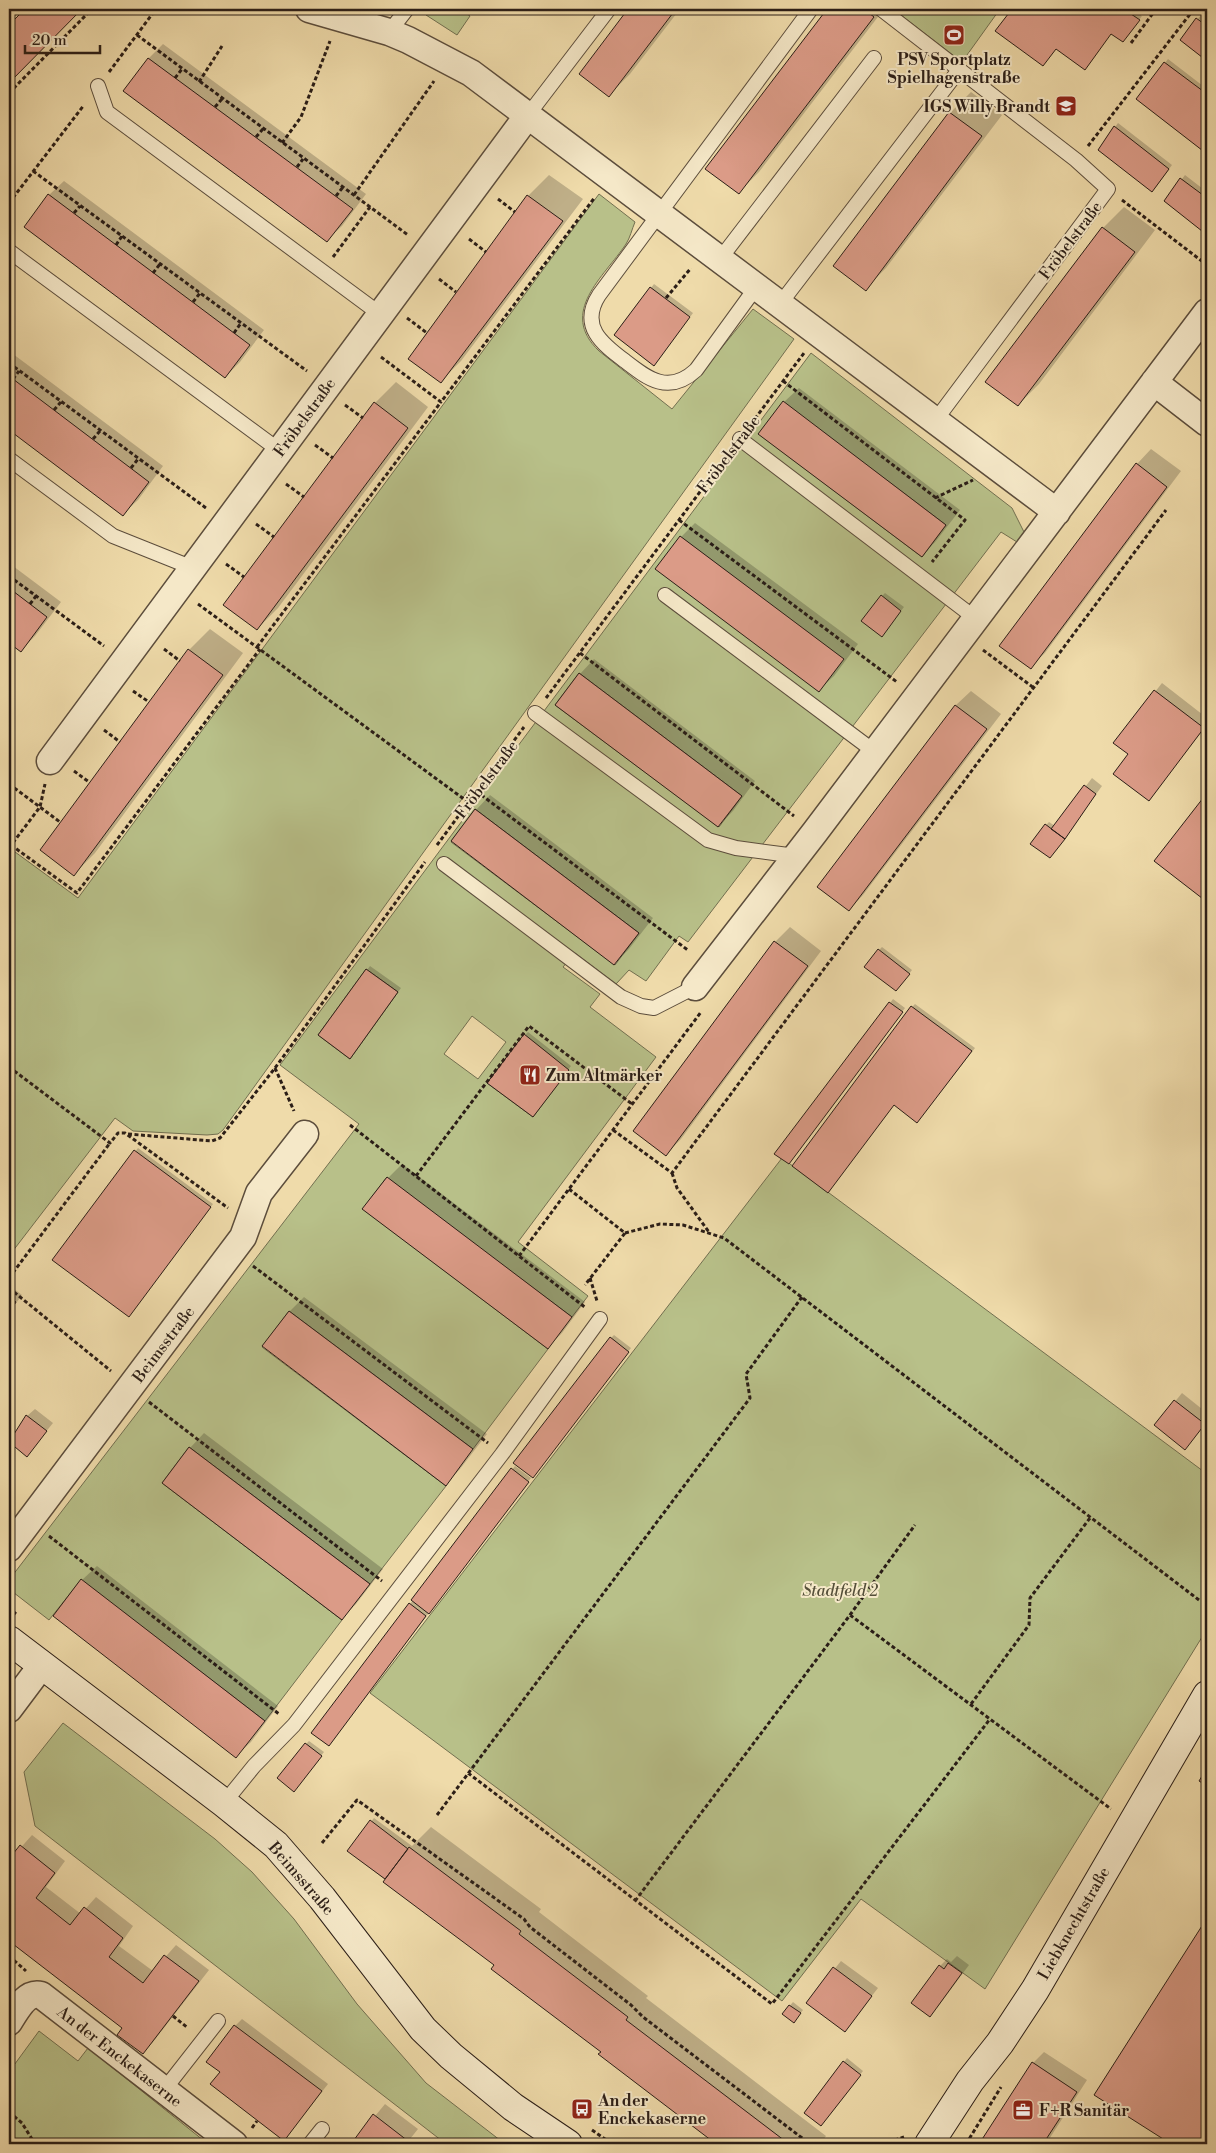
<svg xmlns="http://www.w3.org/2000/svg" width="1216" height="2153" viewBox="0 0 1216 2153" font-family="'Libre Bodoni',serif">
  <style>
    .green { fill: #b8c089; stroke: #726f50; fill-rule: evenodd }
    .shadow { fill: #0003 }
    .building { fill: #db9b87; stroke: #2b1e17 }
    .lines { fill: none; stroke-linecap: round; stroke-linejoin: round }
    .lane-casing { stroke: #5c4d3c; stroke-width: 16 }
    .street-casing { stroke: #5c4d3c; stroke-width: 29 }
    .secondary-casing { stroke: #2b1e17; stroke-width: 30 }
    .path { stroke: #2b1e17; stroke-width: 3; stroke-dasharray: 4 2.5; stroke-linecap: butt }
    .lane { stroke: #f5e8c8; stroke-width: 14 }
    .street { stroke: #f5e8c8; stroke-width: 26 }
    .secondary { stroke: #f5e8c8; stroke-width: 28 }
    .labels { text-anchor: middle; stroke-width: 4; stroke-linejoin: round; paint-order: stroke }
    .poi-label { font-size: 16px; font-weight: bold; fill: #2b1e17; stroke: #f5e8c8; text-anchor: start }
    .street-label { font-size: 16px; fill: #2b1e17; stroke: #f5e8c8 }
    .park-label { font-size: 16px; font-style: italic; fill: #554f39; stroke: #f5e8c8 }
  </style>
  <rect width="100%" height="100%" fill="#efdbaa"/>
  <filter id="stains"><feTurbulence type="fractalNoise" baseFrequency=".004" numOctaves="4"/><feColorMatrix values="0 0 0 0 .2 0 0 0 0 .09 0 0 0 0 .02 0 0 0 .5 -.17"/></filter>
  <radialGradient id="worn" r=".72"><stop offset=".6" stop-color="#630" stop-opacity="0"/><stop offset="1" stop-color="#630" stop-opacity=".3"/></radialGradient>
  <!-- green -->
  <path class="green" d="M430 9H460L470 16 457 35 426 15Z
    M893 9H1000L962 62Z
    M599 194 635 222C632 229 630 238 626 244 604 277 558 312 599 351L672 409 753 309 794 339 223 1130 218 1134 207 1135 133 1131 115 1118 9 1256V852L11 849 78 898Z
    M811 353 1012 508 1024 532 1017 542 1001 532 688 942 679 936 646 981 629 970 616 984 575 953 563 967 600 994 590 1007 656 1057 518 1242 588 1296 572 1317 386 1178 363 1209 548 1349 473 1449 289 1311 262 1347 446 1486 370 1584 189 1447 162 1483 342 1620 265 1721 81 1580 49 1620 9 1589V1580L359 1124 280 1065ZM783 402 946 525 922 557 759 434ZM579 673 742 796 719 827 555 705ZM475 809 639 933 615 965 451 842ZM366 969 398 992 350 1059 318 1035ZM472 1016 506 1042 478 1079 444 1054ZM524 1035 568 1070 533 1117 487 1083Z
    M782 1158 1207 1474V1629L985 1989 861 1899 782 2001 370 1693Z
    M63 1723 215 1839 252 1872 294 1919 357 2004 426 2083 505 2144H446L35 1826 24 1772Z
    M39 2031 78 2061 88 2048 208 2144H9V2072Z"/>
  <!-- shadow -->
  <path class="shadow" d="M27 9H81L9 81V27Z
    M629 9H680L630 74 609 95 580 74Z
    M828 9H884L759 172 738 193 707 169Z
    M1013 9H1132L1142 16 1126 37 1112 32 1056 47 997 30Z
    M1201 15 1207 21V60L1181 40Z
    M163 44 366 194 342 226 327 240 125 91 149 58Z
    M1168 59 1207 89V152L1138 99Z
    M971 92 1002 115 886 268 865 289 835 266 950 113Z
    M1118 123 1172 165 1156 187 1099 150Z
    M549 175 583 199 461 361 440 382 528 196Z
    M1185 175 1207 192V233L1166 201Z
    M64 181 264 330 240 362 225 377 49 195Z
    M1124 207 1155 230 1039 384 1018 405 1103 228Z
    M654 284 693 313 657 361 615 335Z
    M9 351 163 466 138 500 123 514 9 429Z
    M396 382 428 407 278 608 257 629 375 403Z
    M799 388 960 510 936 541 922 556 784 402Z
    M1151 449 1181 471 1045 653 1030 667 1137 464Z
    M695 523 858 644 834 676 819 690 681 537Z
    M9 563 61 602 35 636 21 650 9 641Z
    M885 593 904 607 885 632 882 596Z
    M210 629 243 653 95 853 74 874 42 850 189 650Z
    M594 659 755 781 733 811 718 826 580 674Z
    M1162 683 1207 718V725L1149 799 1130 754 1115 743Z
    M971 691 1001 714 863 895 849 910 819 887 956 705Z
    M1092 778 1102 786 1053 854 1046 825 1049 822 1055 826Z
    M490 795 653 918 629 949 614 964 452 841 476 810Z
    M1207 795V901L1156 861Z
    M790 927 821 951 681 1139 666 1154 634 1130 775 942Z
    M882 947 912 970 899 987 879 950Z
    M370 966 401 988 353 1054 319 1035Z
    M893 999 905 1008 792 1159 890 1003Z
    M915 1004 975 1048 920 1118 895 1104 912 1007Z
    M528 1032 571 1066 536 1112 525 1035Z
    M138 1148 213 1204 132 1312 54 1260Z
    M402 1164 585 1302 562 1333 548 1347 388 1178Z
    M9 1285 22 1295 9 1313Z
    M304 1297 487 1434 460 1469 446 1484 289 1312Z
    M614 1335 631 1348 536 1473 611 1338Z
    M1182 1393 1207 1413V1422L1185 1448 1156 1425Z
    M35 1409 53 1423 27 1455V1416Z
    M204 1433 383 1569 356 1604 342 1618 190 1448Z
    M515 1466 531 1478 332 1741 410 1604Z
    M97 1566 278 1706 251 1742 236 1756 82 1580Z
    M309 1741 324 1752 297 1787 306 1744Z
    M374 1818 412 1846 431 1827 541 1909 539 1912 648 1996 646 1998 826 2136 820 2144H718L600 2054 602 2052 495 1965 348 1851Z
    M32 1835 65 1861 46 1887 81 1914 96 1897 133 1926 119 1946 153 1971 176 1945 209 1970 153 2042 142 2053 124 2027 9 1940V1861Z
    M1207 1920V2144H1173L1096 2095Z
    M957 1956 969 1965 937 2008 940 1966 947 1959 951 1962Z
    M841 1961 878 1988 845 2030 808 2002Z
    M793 2002 803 2010 797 2018 783 2014Z
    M242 2019 328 2084 284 2140 221 2072 235 2026Z
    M1044 2052 1087 2080 1046 2144H981L1033 2063Z
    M847 2058 863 2071 824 2121 805 2112Z
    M385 2104 418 2129 406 2144H352Z"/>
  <!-- building -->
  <path class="building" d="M25 9H82L9 83V25Z
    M628 9H676L609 97 579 74Z
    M827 9H864L874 17 739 194 705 169Z
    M1012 9H1131L1128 12 1140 20 1123 42 1111 34 1085 70 1056 49 1043 66 995 31Z
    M1196 18 1207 26V61L1180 40Z
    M148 58 353 209 327 242 123 91Z
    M1164 62 1207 94V154L1136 99Z
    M949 112 982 136 866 291 833 266Z
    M1114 126 1169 169 1152 192 1098 150Z
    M1180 178 1207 198V235L1164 201Z
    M48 194 250 345 225 378 24 227Z
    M527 195 563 221 441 383 408 359Z
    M1102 227 1135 252 1018 406 985 382Z
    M650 287 690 317 654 366 614 335Z
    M9 376 149 482 123 516 9 430Z
    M783 401 946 525 922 557 758 434Z
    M374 402 408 428 257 630 223 605Z
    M1136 463 1167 487 1031 669 999 646Z
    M680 536 844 659 819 692 655 569Z
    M9 588 47 617 21 652 9 643Z
    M881 595 901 611 882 637 861 621Z
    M188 649 223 675 74 876 40 850Z
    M579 673 742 796 718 827 555 705Z
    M1154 690 1204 728 1149 801 1113 774 1128 754 1113 743Z
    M955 705 987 729 849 911 817 887Z
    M1084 785 1096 794 1065 839 1051 829Z
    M1207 793V902L1154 861Z
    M475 809 639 933 614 965 451 841Z
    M1045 824 1065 839 1050 858 1030 844Z
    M774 941 808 966 666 1156 633 1131Z
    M878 949 910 974 896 991 864 967Z
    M366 969 398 992 350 1059 318 1035Z
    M889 1002 903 1012 789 1164 774 1154Z
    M911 1006 972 1051 917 1123 894 1105 828 1193 792 1166Z
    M524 1034 569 1070 533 1117 487 1083Z
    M134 1150 211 1207 129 1317 52 1260Z
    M387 1177 572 1317 548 1349 362 1209Z
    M9 1297 16 1302 9 1313Z
    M289 1311 473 1449 446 1486 262 1346Z
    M610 1337 629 1352 533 1478 513 1463Z
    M1174 1400 1205 1424 1185 1450 1154 1425Z
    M26 1415 47 1431 27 1457 9 1442Z
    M189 1447 370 1584 342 1620 162 1483Z
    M511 1468 529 1482 429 1614 411 1600Z
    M81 1579 265 1721 236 1758 53 1616Z
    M409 1603 426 1616 329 1746 311 1733Z
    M305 1743 322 1756 294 1792 277 1778Z
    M1207 1768V1786L1199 1781Z
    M370 1820 408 1849 385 1879 347 1851Z
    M20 1845 55 1873 36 1898 70 1925 84 1907 123 1938 109 1957 143 1983 164 1955 199 1981 143 2054 117 2035 122 2028 9 1941V1859Z
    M409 1847 521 1931 519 1934 628 2017 626 2020 789 2144H716L598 2054 601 2052 491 1969 494 1965 383 1882Z
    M1207 1918V2144H1171L1094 2095Z
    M948 1963 962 1973 930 2017 911 2003 939 1965 944 1969Z
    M833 1967 872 1996 845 2032 806 2003Z
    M789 2005 801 2013 794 2023 782 2014Z
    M234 2025 322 2091 284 2141 210 2084 220 2072 206 2062Z
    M843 2061 861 2075 821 2126 804 2113Z
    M1032 2062 1077 2092 1043 2144H979Z
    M373 2114 408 2141 405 2144H351Z"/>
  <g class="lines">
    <!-- lane casing -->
    <g class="lane-casing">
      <path id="lane" d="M881 9 1076 160 1108 189 935 421
        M389 32 407 9
        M98 86 107 112 380 314
        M528 115 609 9
        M9 251 280 451
        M720 259 874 58
        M757 286 696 370C669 395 648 379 625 361 602 344 579 326 599 295L811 9
        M780 304 959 70
        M740 439 975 618
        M9 459 113 536 193 568
        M665 595 875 752
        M535 713 708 840 736 848 796 856
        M444 864 621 997 641 1006 654 1008 695 987
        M224 1803 254 1766 294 1725 502 1454 600 1319
        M164 2090 218 2021
        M310 2144 322 2129"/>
    </g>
    <!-- street casing -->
    <g class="street-casing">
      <path id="street" d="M309 9 389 32 408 40 471 73 1057 512
        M1154 382 1207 423
        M50 761 528 115
        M695 987 815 832 1207 312
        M9 1548 243 1237 259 1193 305 1134
        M9 1709 42 1665
        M9 2022C16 2011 26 1991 41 1995L234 2144"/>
    </g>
    <!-- secondary casing -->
    <g class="secondary-casing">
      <path id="secondary" d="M9 1640 224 1803 276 1845 322 1898 423 2029 451 2056 513 2107 568 2144
        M929 2144 970 2081 1000 2043 1035 1990 1207 1695"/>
    </g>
    <!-- path -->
    <path class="path" d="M137 35 408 235
      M1131 43 1156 9
      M109 72 156 9
      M175 78 182 69
      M199 82 222 46
      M9 93 92 9
      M215 107 222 99
      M256 137 263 129
      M282 143 301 117 330 41
      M1088 146 1194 9
      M297 167 303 159
      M33 171 307 371
      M354 195 434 81
      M336 196 343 187
      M498 199 515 212
      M1122 200 1207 265
      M9 203 84 105
      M74 213 80 206
      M469 239 486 252
      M116 245 122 236
      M333 257 370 207
      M153 273 160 264
      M439 279 456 292
      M666 298 691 268
      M193 302 200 293
      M407 318 427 333
      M234 333 241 323
      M381 357 441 402 595 197
      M9 363 206 508
      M13 379 19 371
      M783 381 965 520 932 562
      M345 405 363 418
      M54 410 61 402
      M751 424 804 353
      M93 439 100 431
      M315 445 333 458
      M131 468 138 459
      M286 484 304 497
      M935 498 973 480
      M679 520 897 682
      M256 524 274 537
      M226 564 244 577
      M9 576 104 646
      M30 604 36 596
      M198 604 468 802
      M257 647 441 402
      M164 649 180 661
      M983 650 1034 688
      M580 653 794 816
      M133 691 149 702
      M546 698 729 453
      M104 730 120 742
      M74 771 89 782
      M9 784 60 822
      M476 791 689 951
      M11 845 77 893 260 649
      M437 845 524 727
      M9 848 40 807 45 784
      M9 1067 110 1143 118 1133H125L228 1208
      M275 1068 294 1111
      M350 1125 586 1308
      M613 1130 672 1173 1166 510
      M128 1134 212 1141 220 1138 275 1068 425 862
      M672 1173 677 1188 709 1232
      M416 1176 529 1026 632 1104
      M569 1189 625 1233 585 1285
      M625 1233 660 1224 683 1225 724 1238 1199 1600
      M519 1256 701 1012
      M253 1266 488 1443
      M9 1278 110 1143
      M590 1278 597 1301
      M9 1288 111 1371
      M149 1402 382 1581
      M49 1536 279 1714
      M9 1608 16 1614
      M850 1615 1111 1809
      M971 1704 1029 1625 1030 1598 1090 1518
      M468 1773 772 2004 990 1719
      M437 1815 750 1398 746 1374 802 1297
      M322 1843 357 1800 524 1919 530 1927 631 2005 643 2017 810 2144
      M635 1901 850 1615 915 1525
      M9 1956 26 1971
      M173 2016 188 2028
      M9 2112 22 2123 35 2144
      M252 2128 257 2121
      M592 2130 612 2144
      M826 2142 837 2144
      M811 2144 825 2142 828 2144
      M882 2144 904 2137
      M966 2144 1001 2087"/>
    <!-- lane -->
    <use href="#lane" class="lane"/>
    <!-- street -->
    <use href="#street" class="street"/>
    <!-- secondary -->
    <use href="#secondary" class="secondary"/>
  </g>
  <!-- icons -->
  <defs>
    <g id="stadium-square" transform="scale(1.125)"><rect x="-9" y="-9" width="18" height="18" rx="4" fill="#8f2418" stroke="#f5e8c8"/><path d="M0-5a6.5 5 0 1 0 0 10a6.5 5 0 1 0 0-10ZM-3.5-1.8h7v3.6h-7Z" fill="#fff"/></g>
    <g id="school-square" transform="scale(1.125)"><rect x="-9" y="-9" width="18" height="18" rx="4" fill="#8f2418" stroke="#f5e8c8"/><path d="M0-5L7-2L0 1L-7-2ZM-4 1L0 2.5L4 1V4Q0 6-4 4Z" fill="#fff"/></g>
    <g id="restaurant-square" transform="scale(1.125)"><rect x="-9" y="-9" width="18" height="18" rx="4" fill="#8f2418" stroke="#f5e8c8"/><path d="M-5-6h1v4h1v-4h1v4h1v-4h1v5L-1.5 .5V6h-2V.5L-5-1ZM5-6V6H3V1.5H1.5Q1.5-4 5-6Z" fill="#fff"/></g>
    <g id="bus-square" transform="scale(1.125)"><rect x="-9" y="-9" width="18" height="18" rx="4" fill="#8f2418" stroke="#f5e8c8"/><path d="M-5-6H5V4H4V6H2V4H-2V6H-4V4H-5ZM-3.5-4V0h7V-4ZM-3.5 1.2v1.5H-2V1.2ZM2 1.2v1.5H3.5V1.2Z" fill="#fff"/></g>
    <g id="office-square" transform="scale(1.125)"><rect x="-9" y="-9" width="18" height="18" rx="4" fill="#8f2418" stroke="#f5e8c8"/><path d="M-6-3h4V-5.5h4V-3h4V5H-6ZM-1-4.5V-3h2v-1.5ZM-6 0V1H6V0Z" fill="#fff"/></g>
  </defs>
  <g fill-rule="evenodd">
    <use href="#stadium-square" x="954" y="35"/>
    <use href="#school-square" x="1066" y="106"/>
    <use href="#restaurant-square" x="530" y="1075"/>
    <use href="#bus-square" x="582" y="2109"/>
    <use href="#office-square" x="1023" y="2110"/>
  </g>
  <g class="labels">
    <!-- poi labels -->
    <g class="poi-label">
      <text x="954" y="65" text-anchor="middle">PSV Sportplatz<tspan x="954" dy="18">Spielhagenstraße</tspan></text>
      <text x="1050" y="112" text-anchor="end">IGS Willy Brandt</text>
      <text x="546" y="1081">Zum Altmärker</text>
      <text x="598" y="2106">An der<tspan x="598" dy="18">Enckekaserne</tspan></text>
      <text x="1039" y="2116">F+R Sanitär</text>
    </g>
    <!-- street labels -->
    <g class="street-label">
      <text transform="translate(1070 240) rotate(-53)" y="6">Fröbelstraße</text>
      <text transform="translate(304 417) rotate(-54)" y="6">Fröbelstraße</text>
      <text transform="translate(728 454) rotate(-53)" y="6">Fröbelstraße</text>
      <text transform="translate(486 779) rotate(-53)" y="6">Fröbelstraße</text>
      <text transform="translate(163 1344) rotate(-53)" y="6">Beimsstraße</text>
      <text transform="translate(302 1878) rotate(49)" y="6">Beimsstraße</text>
      <text transform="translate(1073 1923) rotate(-60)" y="6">Liebknechtstraße</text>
      <text transform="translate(120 2056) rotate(38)" y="6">An der Enckekaserne</text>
    </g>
    <!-- park labels -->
    <g class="park-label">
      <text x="840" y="1596">Stadtfeld 2</text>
    </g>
  </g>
  <!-- margin -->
  <rect width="1216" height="2153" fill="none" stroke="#efdbaa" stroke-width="30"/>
  <rect x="10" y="10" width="1196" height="2133" fill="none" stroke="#2b1e17" stroke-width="2.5"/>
  <rect x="15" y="15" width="1186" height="2123" fill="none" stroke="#2b1e17"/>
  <!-- scale -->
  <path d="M25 45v8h75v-8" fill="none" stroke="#2b1e17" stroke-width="2.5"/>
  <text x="32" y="45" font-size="15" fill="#2b1e17" stroke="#f5e8c8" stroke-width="4" paint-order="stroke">20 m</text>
  <rect width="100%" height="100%" filter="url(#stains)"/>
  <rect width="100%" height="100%" fill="url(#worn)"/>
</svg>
